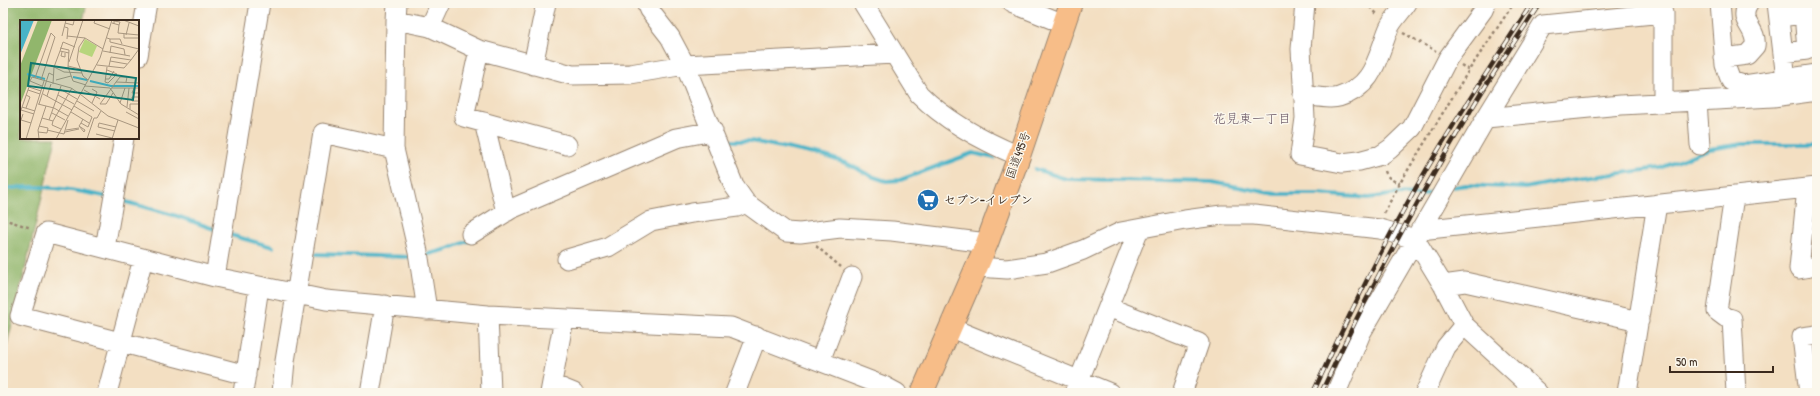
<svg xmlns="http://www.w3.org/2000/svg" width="1820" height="396" viewBox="0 0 1820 396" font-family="'Patrick Hand','Klee One',sans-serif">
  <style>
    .forest { fill: #91b66c; stroke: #667045 }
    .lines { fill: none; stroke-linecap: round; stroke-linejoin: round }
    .stream { stroke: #49b3c7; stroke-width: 4 }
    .minor-casing { stroke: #978470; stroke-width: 21 }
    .highway-casing { stroke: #978470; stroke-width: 24 }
    .path { stroke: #978470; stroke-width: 2.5; stroke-dasharray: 3 3; stroke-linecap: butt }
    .minor { stroke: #fff; stroke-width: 19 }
    .highway { stroke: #f7bd88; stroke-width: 22 }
    .rail-casing { stroke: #3b2a1e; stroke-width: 4.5 }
    .rail { stroke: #fbf7ec; stroke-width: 3; stroke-dasharray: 9; stroke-linecap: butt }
    .labels { text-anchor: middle; stroke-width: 3; stroke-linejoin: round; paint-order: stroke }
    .street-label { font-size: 12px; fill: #3b2a1e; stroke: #fbf7ec }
    .poi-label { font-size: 12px; font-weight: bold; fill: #3b2a1e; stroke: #fbf7ec; text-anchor: start }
    .neighbourhood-label { font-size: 13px; fill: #6a5765; stroke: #fbf7ec }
    .inset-river { fill: none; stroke: #49b3c7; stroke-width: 2 }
    .inset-road { fill: none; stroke: #a99780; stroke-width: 1 }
    .view { fill: #0f766e; fill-opacity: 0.15; stroke: #0f766e; stroke-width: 2 }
    .inset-edge { fill: none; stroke: #3b2a1e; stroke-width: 2 }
  </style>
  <rect width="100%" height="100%" fill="#fbf7ec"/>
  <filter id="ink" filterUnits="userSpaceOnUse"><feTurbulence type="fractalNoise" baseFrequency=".025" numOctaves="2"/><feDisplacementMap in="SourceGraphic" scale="8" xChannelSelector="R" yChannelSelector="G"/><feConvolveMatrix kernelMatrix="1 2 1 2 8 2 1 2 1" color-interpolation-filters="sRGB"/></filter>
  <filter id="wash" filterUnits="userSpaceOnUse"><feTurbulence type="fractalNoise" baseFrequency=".012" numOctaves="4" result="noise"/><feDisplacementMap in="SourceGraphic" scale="16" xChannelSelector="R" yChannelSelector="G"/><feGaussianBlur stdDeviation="0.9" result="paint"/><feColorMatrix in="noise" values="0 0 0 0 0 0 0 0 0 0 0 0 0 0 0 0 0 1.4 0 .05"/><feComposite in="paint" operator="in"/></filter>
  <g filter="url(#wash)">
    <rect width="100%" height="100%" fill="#f3dfc2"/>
    <!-- forest -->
    <path class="forest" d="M3 3H87L83 21H21V138H56L3 362Z"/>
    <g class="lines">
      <!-- stream -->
      <path class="stream" d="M721 141H751L825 156 846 163 871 176 886 181 900 180 973 153 994 158
        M1035 169 1066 179 1212 182 1276 194H1319L1369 198 1396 194 1420 195 1437 191
        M1453 187 1466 185 1525 188 1561 181 1660 168 1709 149 1743 144H1817
        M3 189C41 184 71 189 108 197
        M119 200 177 216 217 230
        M227 234 273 247
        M316 254 412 257
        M425 255 448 249 471 240"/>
    </g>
  </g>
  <g filter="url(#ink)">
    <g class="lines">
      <!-- minor casing -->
      <g class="minor-casing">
        <path id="minor" d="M646 3 649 10 670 37 685 65 734 186 746 203 786 232 800 233 840 228 892 231 987 243
          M863 3 919 94C947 122 983 141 1019 156
          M1012 3 1064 24
          M1305 3 1301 49 1305 118 1300 155 1342 163 1359 161 1381 155 1390 149 1412 128 1448 58 1483 10 1486 3
          M1720 3 1725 65 1731 81 1744 85 1817 74
          M1777 3 1786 79
          M1779 17 1804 14 1803 3
          M396 20 397 3
          M430 27 441 3
          M479 50 464 117 567 145
          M1783 53 1807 50 1805 26 1817 25
          M138 56 147 3
          M1724 58 1747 55 1755 46C1758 27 1736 22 1749 3
          M533 65 546 3
          M1303 95C1313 96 1329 100 1339 97 1375 86 1377 57 1389 28 1393 19 1402 11 1407 3
          M1697 102 1700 145
          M1486 118 1543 25 1663 13V103
          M484 122 506 212
          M1807 188 1799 269 1817 266
          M1734 196 1717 311 1725 317 1732 319 1736 393
          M1420 230 1817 187
          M471 234 511 209 676 138 713 131
          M105 248 124 138
          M567 259 608 247 651 221 692 213 737 207 746 203
          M977 267 1007 269 1047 263 1083 250 1121 232 1185 220 1222 215H1254L1380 229 1415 239 1443 285 1464 325 1538 393
          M215 277 260 3
          M1443 285 1465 282 1639 321
          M1108 307 1199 343 1182 393
          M427 310 418 252 394 149 396 20 430 27 479 50 572 75 630 74 685 65 894 54
          M488 315 491 393
          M951 328 1110 393
          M820 361 852 277
          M246 375 20 316 46 233 215 277 326 300 488 315 731 327 884 386 897 393
          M552 384 574 393
          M107 393 143 259
          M243 393 259 287
          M282 393 285 361 323 133 394 149
          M370 393 385 305
          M550 393 564 319
          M735 393 757 336
          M1074 393 1139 229
          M1336 393 1361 333 1486 118 1621 105 1773 97 1817 91
          M1425 393 1446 347 1464 325
          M1627 393 1657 204
          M1809 393 1802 337 1817 335"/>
      </g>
      <!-- highway casing -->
      <g class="highway-casing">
        <path id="highway" d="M922 393 987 243 1019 156 1071 3"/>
      </g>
      <!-- path -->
      <path class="path" d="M1366 3 1378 15
        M1403 33 1436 51
        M1461 65 1469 70
        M1385 171C1387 178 1393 181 1400 183
        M1384 213 1400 183 1469 70 1514 3
        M3 219 31 228
        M816 246 841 267"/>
      <!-- minor -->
      <use href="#minor" class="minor"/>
      <!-- highway -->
      <use href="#highway" class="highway"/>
      <!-- rail casing -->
      <g class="rail-casing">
        <path id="rail" d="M1313 393C1342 330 1371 269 1404 209 1443 138 1488 71 1532 3
          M1321 393C1365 298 1414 205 1468 115 1490 77 1516 40 1540 3"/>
      </g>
      <!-- rail -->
      <use href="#rail" class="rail"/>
    </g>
  </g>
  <!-- icons -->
  <defs>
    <g id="supermarket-disc" transform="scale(1.15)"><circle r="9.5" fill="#1f6fb2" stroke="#fbf7ec"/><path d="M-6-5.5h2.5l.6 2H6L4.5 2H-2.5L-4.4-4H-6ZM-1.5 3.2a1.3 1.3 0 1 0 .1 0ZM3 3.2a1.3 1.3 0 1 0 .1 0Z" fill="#fff"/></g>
  </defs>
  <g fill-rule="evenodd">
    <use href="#supermarket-disc" x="928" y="200"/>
  </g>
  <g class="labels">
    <!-- street labels -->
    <g class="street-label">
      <text transform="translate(1018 155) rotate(-70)" y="4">国道495号</text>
    </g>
    <!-- poi labels -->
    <g class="poi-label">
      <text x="944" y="204">セブン-イレブン</text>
    </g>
    <!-- neighbourhood labels -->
    <g class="neighbourhood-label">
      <text x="1252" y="123">花見東一丁目</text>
    </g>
  </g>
  <!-- overview -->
  <g transform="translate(20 20)">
    <rect width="119" height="119" fill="#f3dfc2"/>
    <path d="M65 19 77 26 72 37 59 32Z" fill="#b7d57c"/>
    <path d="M18 0H32L0 85V46Z" fill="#91b66c"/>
    <path d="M0 0H14L0 35Z" fill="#49b3c7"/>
    <path class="inset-river" d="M7 54 25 59M53 57 67 60M70 61 91 66H119"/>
    <path class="inset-road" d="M75 0 74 3 90 9M103 0 119 6M45 3 53 5 54 1M92 3 99 5 98 13 119 15M94 4V1L100 2 99 5M45 7 48 8 47 19M104 14V18H119M106 15 109 3M42 16 46 0M47 16 65 18 83 29M65 18 59 27 57 40 63 56 68 60M87 18 90 19V22L119 29M90 19H100L102 24M40 28 49 30 48 47 53 61 66 65M83 31 110 36M42 32 41 36 45 37V33M49 33 40 31 43 22 55 27M90 33 91 26 104 29 105 35M111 40 119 29M90 41 107 44M49 42 63 0M77 45 104 48 111 40 91 37 89 46M48 46 60 49M34 47 40 31M87 50 97 54 88 63 85 62 87 47M15 58 31 13 35 17 21 60M85 59H89L94 51M36 60 51 56M96 62 100 57H107L106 62M33 64 34 47 44 52 62 53M22 66 10 61 12 57 51 68 60 74M65 66 90 68 101 84 119 95M92 68H119M114 68 112 73H119M40 69 57 79M8 70 20 74M64 70 80 79M93 73 86 84H80L96 62 119 63M23 74 52 90M60 74 88 96 119 108M6 75 10 77 6 88M38 75 54 84M27 76 31 64M119 77H112V81H119M57 81 74 91M72 83 77 72 72 69M100 83 105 68M18 84 34 88 48 96M19 84 29 53 33 55M54 86 72 97 68 107 61 103 63 99M2 87 15 91M107 87 109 68M110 89V84H119M1 90 14 94M51 92 69 103M106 92 119 99M0 93 9 67 21 71M32 93 45 100M3 94 1 100 11 103M22 98 33 101 32 105 41 109M29 100 41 66M33 101 52 68M59 106 64 112 65 110 59 106 61 103M78 107 79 103 96 107M78 107 95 111M27 110 44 114 48 100M46 110 59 108M18 112 27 113 28 108 19 106M45 112 59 109M76 114 92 118M6 119 24 61M19 119 18 110 26 86M36 119 80 38 92 0M67 119 74 98H77L81 91M92 119 98 100"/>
    <path class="view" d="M11 43 116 58 113 80 8 66Z"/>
    <rect width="119" height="119" class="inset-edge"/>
  </g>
  <!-- margin -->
  <rect width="1820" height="396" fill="none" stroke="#fbf7ec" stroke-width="16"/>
  <!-- scale -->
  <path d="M1670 366v6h103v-6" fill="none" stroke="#3b2a1e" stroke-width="2"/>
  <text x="1676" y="366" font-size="12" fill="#3b2a1e" stroke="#fbf7ec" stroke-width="3" paint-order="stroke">50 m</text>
</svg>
